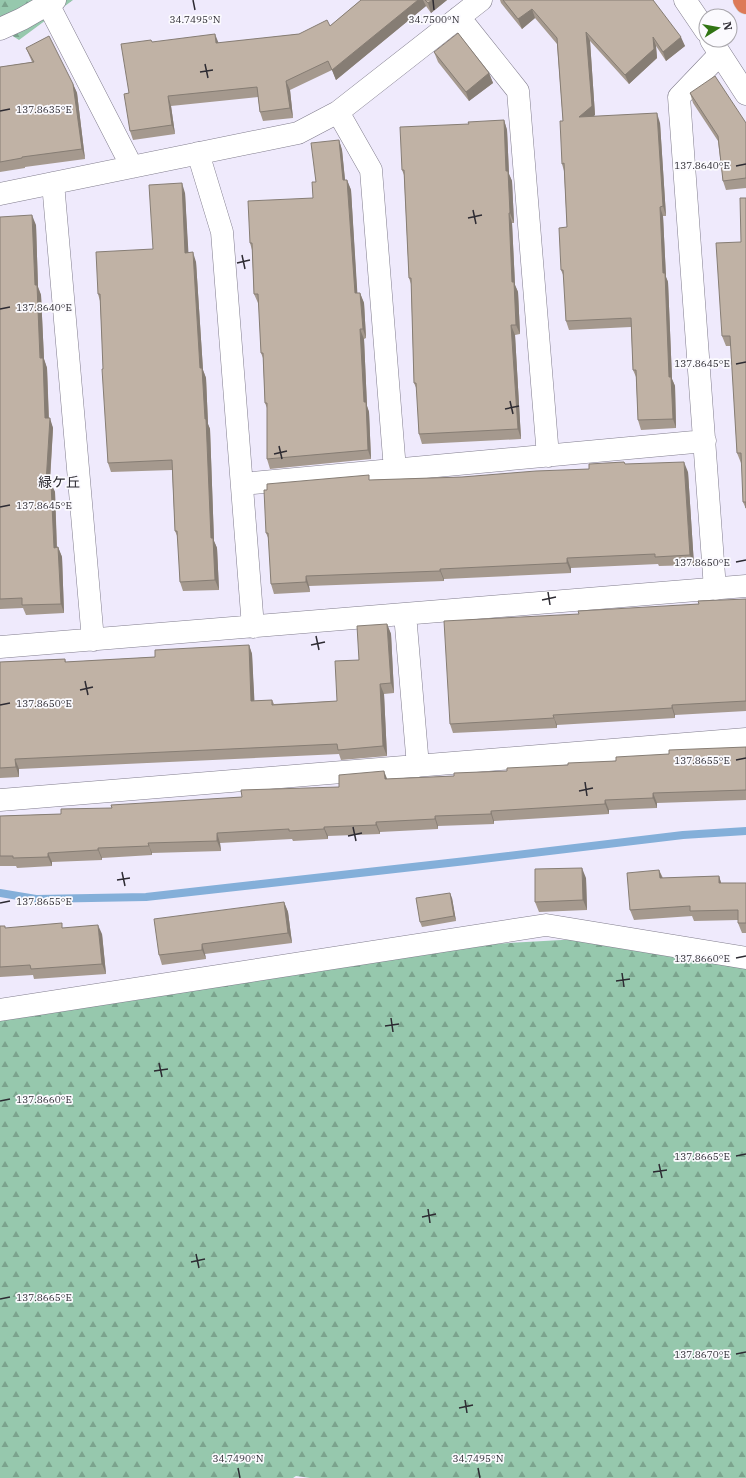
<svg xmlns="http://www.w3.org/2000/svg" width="746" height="1478" viewBox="0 0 746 1478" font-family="'IBM Plex Serif','Noto Sans JP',serif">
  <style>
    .forest { fill: url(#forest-firs) }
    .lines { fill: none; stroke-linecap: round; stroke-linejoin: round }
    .stream { stroke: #84afd9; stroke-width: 8 }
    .minor-casing { stroke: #817d8d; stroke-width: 23 }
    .highway-casing { stroke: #d5d5d6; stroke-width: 23 }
    .minor { stroke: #fff; stroke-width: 22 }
    .highway { stroke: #dd7a57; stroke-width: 22 }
    .wall { fill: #a5998e }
    .shaded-wall { fill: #867d74 }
    .building { fill: #c0b2a5; stroke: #867d74 }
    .ticks { fill: none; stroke: #2d2b32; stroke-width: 1.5 }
    .labels { text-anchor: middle; stroke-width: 3.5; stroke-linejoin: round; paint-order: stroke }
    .quarter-label { font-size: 14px; fill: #2d2b32; stroke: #fbfafe }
    .ticks-label { font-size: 10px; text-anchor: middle; fill: #2d2b32; stroke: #fbfafe; stroke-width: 3.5; stroke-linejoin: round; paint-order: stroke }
  </style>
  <defs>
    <pattern id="forest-firs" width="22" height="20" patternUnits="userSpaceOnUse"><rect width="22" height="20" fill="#96c8ad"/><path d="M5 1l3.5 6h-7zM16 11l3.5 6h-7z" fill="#7ba38d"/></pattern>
  </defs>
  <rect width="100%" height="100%" fill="#efeafc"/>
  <!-- forest -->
  <path class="forest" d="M0 0H73L19 40 0 28Z
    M615 937 746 958V1478H310L296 1476 293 1478H0V1003L385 950Z"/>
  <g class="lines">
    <!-- stream -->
    <path class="stream" d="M0 893 36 899 146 897 466 861 683 835 746 831"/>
    <!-- minor casing -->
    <g class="minor-casing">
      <path id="minor" d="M685 0 706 31
        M48 4 132 167
        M459 17 518 91 548 456
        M0 29 22 19 55 0
        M711 40 746 94
        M338 112 371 170 395 470
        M198 153 222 232 253 627
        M53 183 93 640
        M0 194 298 133 338 112 481 0
        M242 484 705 441
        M715 589 679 97 720 54
        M405 614 418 766
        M0 647 746 586
        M0 800 746 739
        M0 1010 546 925 746 958"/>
    </g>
    <!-- highway casing -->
    <g class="highway-casing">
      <path id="highway" d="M744 0 746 3"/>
    </g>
    <!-- minor -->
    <use href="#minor" class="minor"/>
    <!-- highway -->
    <use href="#highway" class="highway"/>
  </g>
  <!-- wall -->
  <path class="wall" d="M361 0H447L431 13 426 6 336 80 332 70 290 90 293 118 263 121 260 112 258 97 171 106 175 134 133 140 130 131 129 93 152 42 219 43 299 34 330 26Z
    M500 0H653L685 46 666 61 656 46 657 58 629 84 590 41 595 115 593 116 660 123 666 216H663L666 277 668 282 672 379 675 386 676 428 641 430 638 420 636 377 633 370 631 327 569 330 566 321 564 277 561 270 567 227 564 171 562 164 563 121 557 44 535 18 522 29 501 3Z
    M26 48 73 84 77 93 85 159 25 167V168L0 172V67L32 62Z
    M434 52 489 73 493 83 469 101 438 62Z
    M690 93 746 123V188L726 190 723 181 718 141 693 103Z
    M504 120 507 130 509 174 512 181 514 223H512L515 285 518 292 520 334 515 335 521 439 422 444 419 434 417 390 414 383 411 284 409 278 404 175 402 170 469 124Z
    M339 140 342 150 345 180H347L351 190 357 293H360L364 303 366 338 364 339 367 406 369 412 371 459 270 469 267 459V408L265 403 263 358 261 353 259 303H258L254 294 252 250 250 243 313 198 316 182Z
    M185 193 188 253 196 262 203 370 206 378 208 424 210 429 214 541 217 548 219 590 183 591 180 582 178 538 175 531 172 470 111 472 108 463 100 301 98 294 153 249Z
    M0 217 36 225 38 287 41 295 44 359 47 368 49 418 53 428 50 483 55 492 57 547H58L62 557 64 613 26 615 23 608 0 609Z
    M741 242 746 509 743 502 742 463H741L737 453 731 346H726L722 336Z
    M624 462 625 464 688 472 694 565 659 566 658 564 571 568V573L444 579V581L309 586 310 592 274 594 271 584 269 540 266 533 371 480 462 477 589 469Z
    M746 599V711L675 715V718L557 725V728L453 733 450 724 579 614 699 604Z
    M387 624 391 634 394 693 384 694 387 756 341 760 339 754 19 769V777L0 778V662L65 659 66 662 155 657 249 645 252 654 254 701 272 700 274 704 337 701 359 660Z
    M746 747V800L657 803V808L609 810V814L494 821V824L438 826V829L380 832V834L328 836V839L293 841 292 839 220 843 221 851 152 853V855L102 858V860L52 862V866L17 868 16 866H0V816L61 814 112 808 242 797 339 787 387 779 454 776 507 771 616 761 669 754Z
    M659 870 663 878 719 876 721 883H746V933H742L738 923V920L694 921 692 916 634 920 630 910Z
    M586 878 587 910 539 912 535 902Z
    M452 898 456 921 422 927 420 922Z
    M284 902 288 912 292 943 205 954 206 959 162 965 159 955Z
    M0 926 6 928H63L102 934 106 974 34 979 33 975 0 977Z"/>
  <!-- shaded-wall -->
  <path class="shaded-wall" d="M418 0H423L426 6 336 80 332 70Z
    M432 0H447L431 13 428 3Z
    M532 9 535 18 522 29 518 19Z
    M586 32 590 41 595 115 582 126 579 117Z
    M215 34 219 44 216 43Z
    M653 37 656 46 657 58 629 84 625 75Z
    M681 37 685 46 666 61 663 52Z
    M489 73 493 83 469 101 466 92Z
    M286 81 290 90 293 118 290 108Z
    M73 84 77 93 85 159 82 149Z
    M168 96 171 106 175 134 172 125Z
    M657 113 660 123 666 216 663 206Z
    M504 120 507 130 509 174 512 181 514 223 510 213 506 171Z
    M339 140 342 150 346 190 343 180Z
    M347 180 351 190 358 303 355 293Z
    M182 183 185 193 189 262 185 253Z
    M660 207 663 216 666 277 668 282 672 379 675 386 676 428 673 419 669 377 663 273Z
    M509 213 512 223 515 285 518 292 520 334 516 325 512 282Z
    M32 215 36 225 38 287 41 295 44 359 47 368 49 428 45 418 35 285Z
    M193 252 196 262 203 370 206 378 208 424 210 429 214 541 217 548 219 590 215 580 211 538 205 419 200 368Z
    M360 293 364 303 366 338 363 329Z
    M511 325 515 335 521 439 518 429Z
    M360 329 364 339 367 406 369 412 371 459 368 450 364 402Z
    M50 418 53 428 49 493 46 483Z
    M684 462 688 472 694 565 690 555Z
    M51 483 55 492 57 557 54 548Z
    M58 547 62 557 64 613 61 604Z
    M567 558 571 568V573L567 563Z
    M440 569 444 579V581L440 571Z
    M306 576 309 586 310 592 306 582Z
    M387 624 391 634 394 693 391 683Z
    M249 645 252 654 255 711 251 701Z
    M380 684 384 694 387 756 383 746Z
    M672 705 675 715V718L672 708Z
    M553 715 557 725V728L554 718Z
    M15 759 19 769V777L16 767Z
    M384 771 388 781 385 779Z
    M653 793 657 803V808L653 798Z
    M605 800 609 810V814L605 804Z
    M491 811 494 821V824L491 814Z
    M435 816 438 826V829L435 819Z
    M376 822 380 832V834L376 825Z
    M324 827 328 836V839L324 829Z
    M217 833 220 843 221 851 217 841Z
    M148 843 152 853V855Z
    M98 848 102 858V860L98 850Z
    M48 853 52 862V866L48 857Z
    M582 868 586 878 587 910 583 900Z
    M659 870 663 880 660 878Z
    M719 876 722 886 719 883Z
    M450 893 452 898 456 921 454 916Z
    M284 902 288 912 292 943 288 933Z
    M98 925 102 934 106 974 102 964Z
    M202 944 205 954 206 959 202 950Z"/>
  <!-- building -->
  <path class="building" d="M361 0H418L332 70 328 61 286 81 290 108 260 112 257 87 168 96 172 125 130 131 124 94 129 93 121 44 151 40 152 42 215 34 216 43 299 34 327 20 330 26Z
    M425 0H432L428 3Z
    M503 0H653L681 37 663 52 653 37 654 49 625 75 586 32 592 106 579 117 657 113 663 206 660 207 663 273H665L669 377H671L673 419 638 420 636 370H633L631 318 566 321 563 270H561L559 228 567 227 564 163 562 164 560 121H563L557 38 532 9 518 19Z
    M458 33 489 73 466 92 434 52Z
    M49 36 73 84 82 149 22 157V158L0 162V67L34 62 26 48Z
    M715 76 746 123V178L723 181 718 136 690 93Z
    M504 120 506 171H508L510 213H509L512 282H514L516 325H511L518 429 419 434 416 383H414L411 278H409L404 170H402L400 127 469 124 468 122Z
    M339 140 343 180H347L355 293H360L363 329H360L364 402H366L368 450 267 459V403H265L263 353H261L258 294H254L252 243H250L248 201 313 198 312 182H316L311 143Z
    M182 183 185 253 193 252 200 368H202L205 419H206L211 538H213L215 580 180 582 177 531H175L172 460 108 463 102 369H103L100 294H98L96 252 153 249 149 185Z
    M740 198H746V508V502H743L741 453H737L730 336H722L716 243 741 242Z
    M32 215 35 285H37L40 358H43L45 418H50L46 483H51L54 548 58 547 61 604 22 605V598L0 599V217Z
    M624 462 625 464 684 462 690 555 655 557V554L567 558V563L440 569V571L306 576V582L271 584 268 533H266L264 490H267V484L369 475V480L462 477 536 471 589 469V464Z
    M746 599V701L672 705V708L553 715 554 718 450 724 444 621 579 614 578 611 699 604 698 601Z
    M387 624 391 683 380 684 383 746 338 750 337 744 15 759 16 767 0 768V662L65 659V662L155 657V650L249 645 251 701 272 700V705L337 701 335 661 359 660 357 626Z
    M746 747V790L653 793V798L605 800V804L491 811V814L435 816V819L376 822V825L324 827V829L289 831V829L217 833V841L148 843 149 846 98 848V850L48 853V857L13 858V856H0V816L61 814V809L112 808 111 805 242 797 241 790 339 787V775L384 771 385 779 454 776V773L507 771V768L568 765V763L616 761V757L669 754V750Z
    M582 868 583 900 535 902V869Z
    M659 870 660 878 719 876V883H746V923H738V910L690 911V906L630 910 627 873Z
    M450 893 454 916 420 922 416 898Z
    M284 902 288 933 202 944V950L159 955 154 919Z
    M62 923V928L98 925 102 964 31 969 30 965 0 967V926H5V928Z"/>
  <!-- ticks -->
  <path class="ticks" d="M193 0 195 10M433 0 434 10M205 64 208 78M200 72 213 70M0 111 10 109M736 166 746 164M473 210 476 224M468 218 482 215M242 255 245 269M237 263 250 260M0 309 10 307M736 364 746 362M510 401 513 414M505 409 519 406M279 446 282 459M274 454 287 451M0 507 10 505M736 562 746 560M548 592 550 605M542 600 556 597M316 636 319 650M311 645 325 642M85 681 88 695M80 690 93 687M0 705 10 703M736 760 746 758M585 782 587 796M579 791 593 788M353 827 356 841M348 836 362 833M122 872 125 886M117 880 130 878M0 903 10 901M736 958 746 956M622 973 624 987M616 981 630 979M391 1018 393 1032M385 1026 399 1024M159 1063 162 1077M154 1071 168 1069M0 1101 10 1099M736 1156 746 1154M659 1164 662 1178M653 1172 667 1170M428 1209 430 1223M422 1217 436 1214M196 1254 199 1268M191 1262 205 1259M0 1299 10 1297M736 1354 746 1352M465 1400 467 1413M459 1408 473 1405M238 1468 240 1478M478 1468 480 1478"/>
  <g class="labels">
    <!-- quarter labels -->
    <g class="quarter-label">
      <text x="59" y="487">緑ケ丘</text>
    </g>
  </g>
  <g class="ticks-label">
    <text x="195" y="23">34.7495°N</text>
    <text x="434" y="23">34.7500°N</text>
    <text x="44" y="113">137.8635°E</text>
    <text x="702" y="169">137.8640°E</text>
    <text x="44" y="311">137.8640°E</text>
    <text x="702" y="367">137.8645°E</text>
    <text x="44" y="509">137.8645°E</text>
    <text x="702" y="566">137.8650°E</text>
    <text x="44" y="707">137.8650°E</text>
    <text x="702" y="764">137.8655°E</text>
    <text x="44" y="905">137.8655°E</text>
    <text x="702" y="962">137.8660°E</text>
    <text x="44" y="1103">137.8660°E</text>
    <text x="702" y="1160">137.8665°E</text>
    <text x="44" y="1301">137.8665°E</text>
    <text x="702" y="1358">137.8670°E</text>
    <text x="238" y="1462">34.7490°N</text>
    <text x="478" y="1462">34.7495°N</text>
  </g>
  <!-- north arrow -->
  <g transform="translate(718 28) rotate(79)"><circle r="19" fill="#fbfafe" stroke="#a9a7ac"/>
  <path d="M0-3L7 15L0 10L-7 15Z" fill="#307413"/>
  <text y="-6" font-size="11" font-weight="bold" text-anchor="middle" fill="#2d2b32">N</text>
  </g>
</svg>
